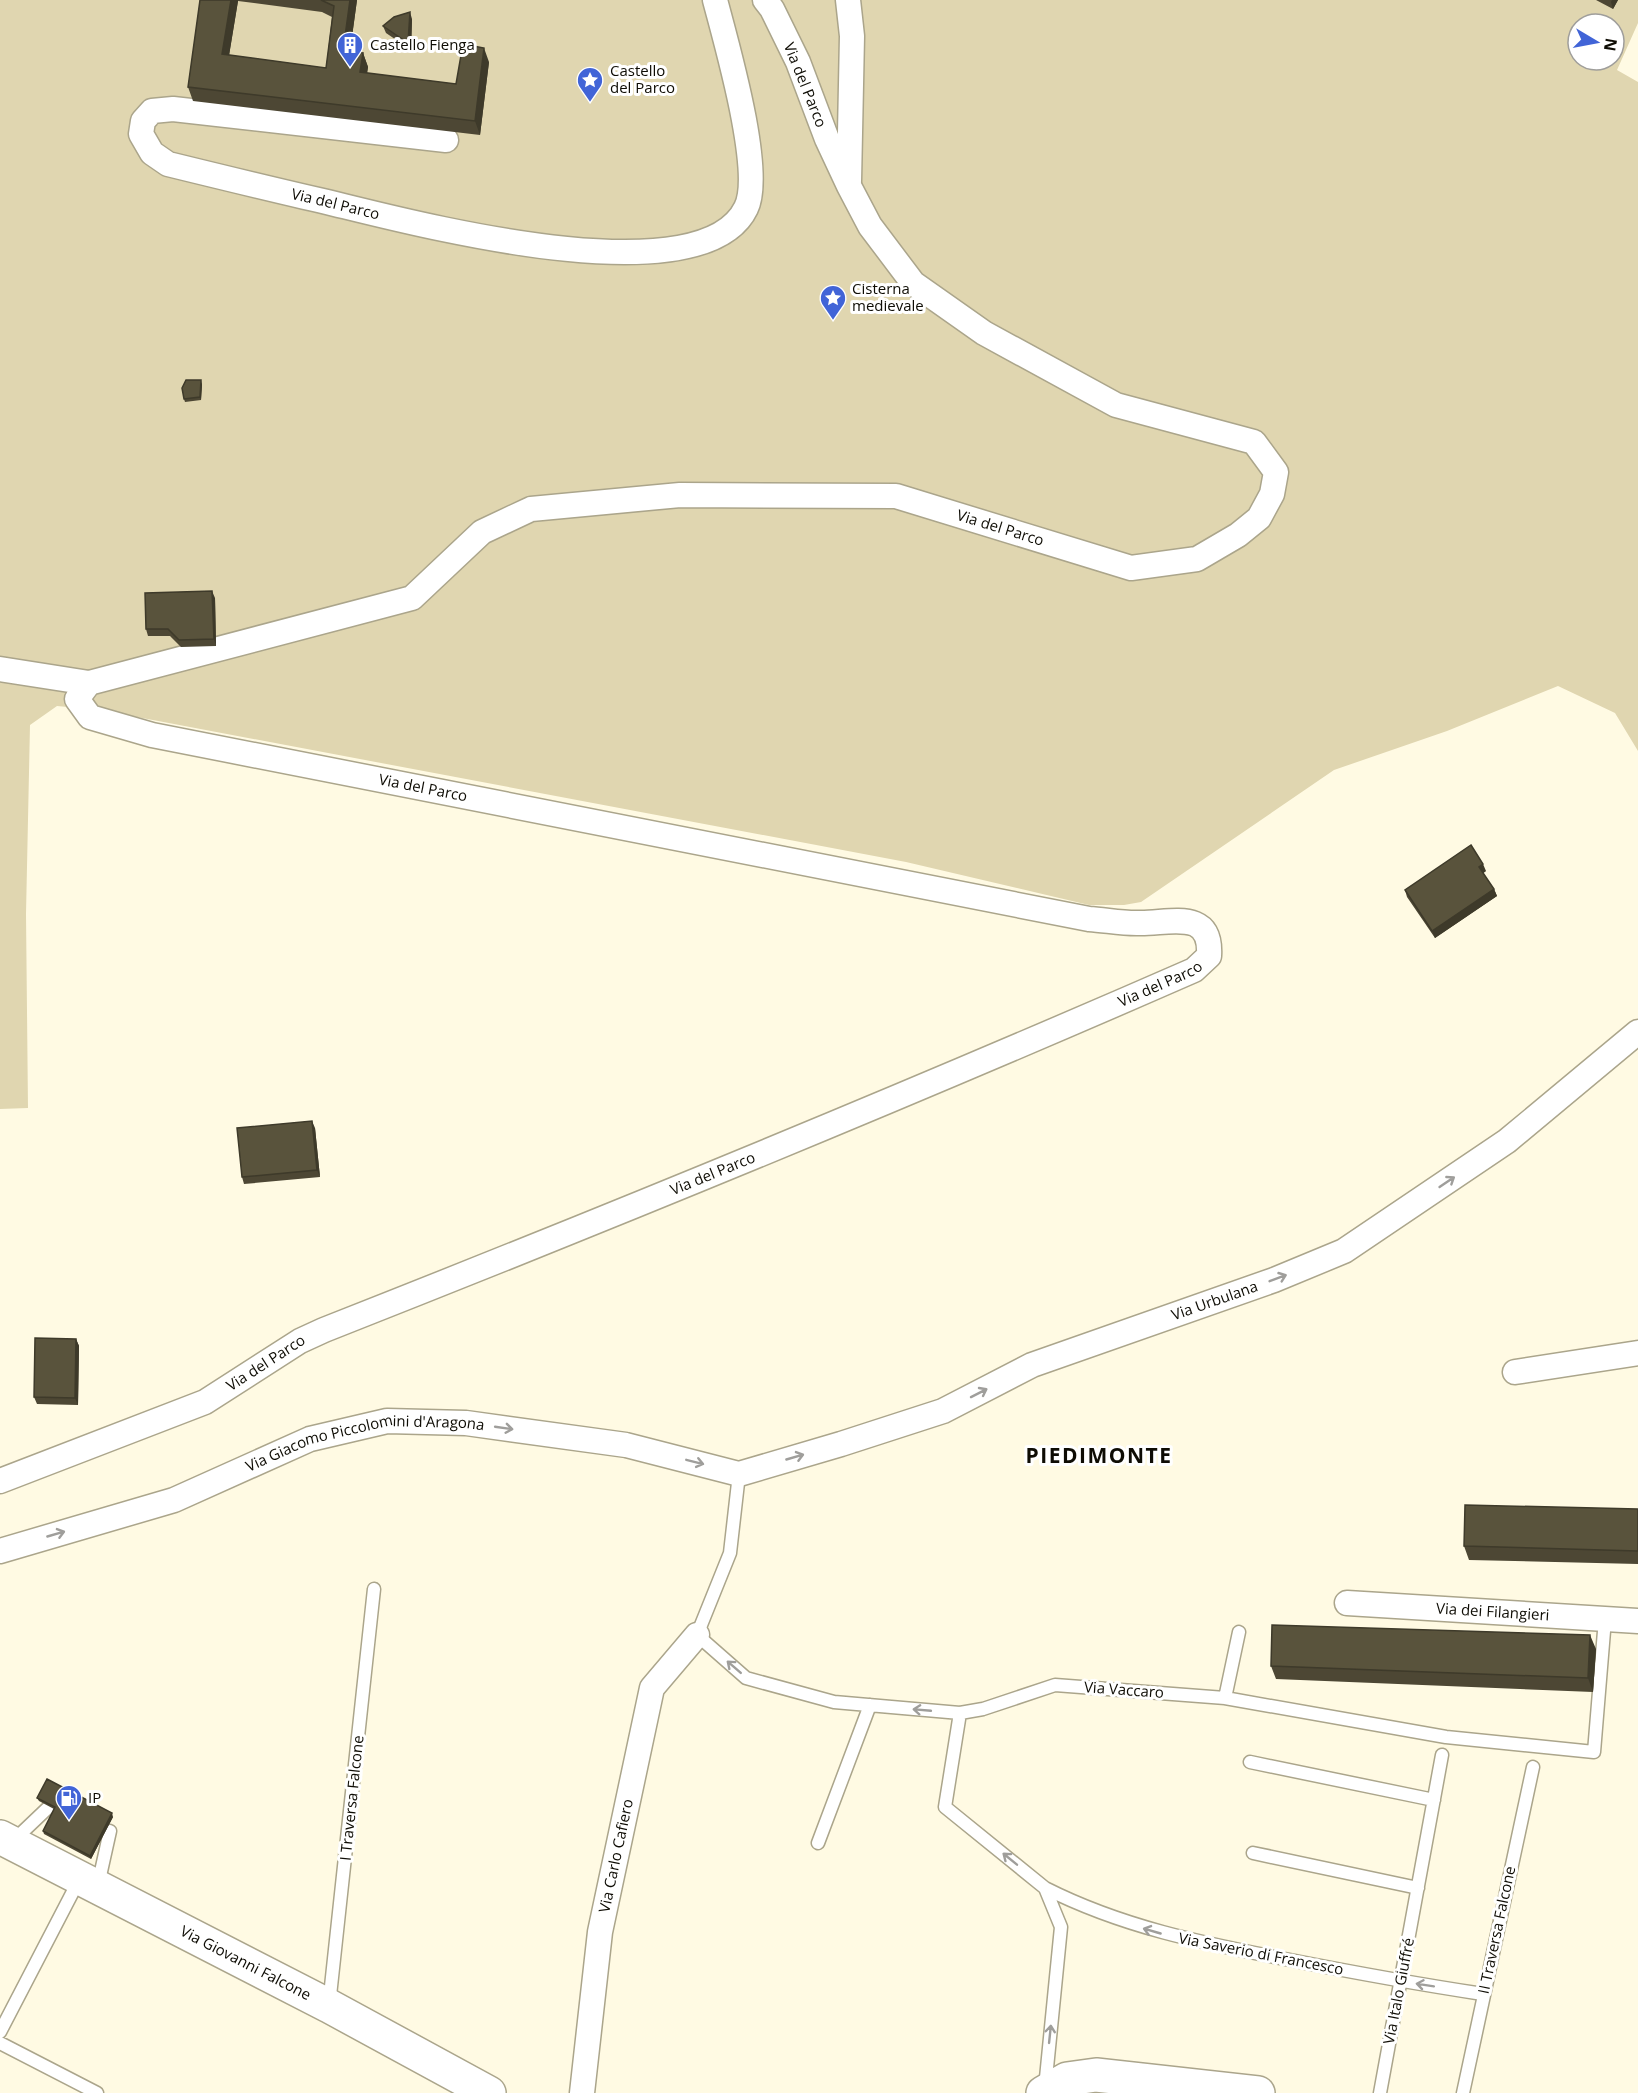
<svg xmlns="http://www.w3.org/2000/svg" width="1638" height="2093" viewBox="0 0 1638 2093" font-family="'Open Sans',sans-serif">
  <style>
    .green { fill: #e0d6b0; fill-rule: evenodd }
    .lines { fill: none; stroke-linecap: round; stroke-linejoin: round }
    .service-casing { stroke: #aba58b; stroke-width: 15 }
    .minor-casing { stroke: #aba58b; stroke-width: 27 }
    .secondary-casing { stroke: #aba58b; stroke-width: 36 }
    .service { stroke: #fff; stroke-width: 12 }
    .minor { stroke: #fff; stroke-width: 24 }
    .secondary { stroke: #fff; stroke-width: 33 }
    .wall { fill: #4d4734; fill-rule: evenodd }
    .shaded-wall { fill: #3e3a2a }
    .building { fill: #59533c; stroke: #3e3a2a; stroke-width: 1.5 }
    .oneway { stroke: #9f9e9b }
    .labels { text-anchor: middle; stroke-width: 6; stroke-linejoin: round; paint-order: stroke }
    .poi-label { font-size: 15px; fill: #0e0c04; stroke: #fff; text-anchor: start }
    .street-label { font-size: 15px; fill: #0e0c04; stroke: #fff }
    .district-label { font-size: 21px; font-weight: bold; letter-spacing: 1.5px; fill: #0e0c04; stroke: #fff }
  </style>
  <rect width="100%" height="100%" fill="#fffae3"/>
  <!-- green -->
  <path class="green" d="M0 0H1638V23L1617 70 1638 82V751L1615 713 1558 686 1447 731 1334 770 1141 902 1124 905H1089L906 862 100 710 57 706 30 725 26 914 28 1108 0 1109ZM1578 24H1614V60H1578Z"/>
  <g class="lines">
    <!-- service casing -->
    <g class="service-casing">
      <path id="service" d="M739 1474 730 1553 697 1635 746 1678 834 1702 960 1713 945 1807 1045 1888 1061 1927 1045 2088
        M1225 1698 1446 1737 1594 1752 1605 1619
        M960 1713 983 1709 1055 1685 1225 1698 1239 1632
        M1250 1762 1434 1800
        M12 1842 53 1803
        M818 1843 870 1705
        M1253 1853 1418 1888
        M98 1885 110 1831
        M1045 1888C1122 1927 1202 1943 1285 1959 1351 1972 1417 1984 1483 1994
        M329 2005 374 1589
        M0 2032 79 1880
        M0 2043 97 2093
        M1380 2093 1442 1755
        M1463 2093 1533 1767"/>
    </g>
    <!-- minor casing -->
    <g class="minor-casing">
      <g id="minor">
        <path d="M848 0 852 36 849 181"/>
        <path id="s1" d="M446 140 173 109 152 111 143 121 141 134 152 153 168 164C221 177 274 190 327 202 406 221 701 301 746 208 764 172 726 42 715 0"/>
        <path d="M0 669 89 683"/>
        <path d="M1515 1372 1638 1353"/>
        <path id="s2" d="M0 1481 205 1402 300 1341 324 1330C616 1215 906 1096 1194 970L1209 956C1212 909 1172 923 1141 923 1124 924 1106 920 1089 919L152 735 90 717 77 699 89 683 412 598 482 532 531 509 680 495 896 496 1131 568 1197 559 1238 535 1259 518 1272 494 1276 472 1254 442 1116 405 984 333 913 283 870 226 849 186 827 139 798 62 772 9 765 0"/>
        <path id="s3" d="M0 1551 174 1500 310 1439 387 1421 466 1423 626 1445 739 1474 841 1444 943 1411 1032 1365 1274 1280 1344 1251 1507 1141 1638 1032"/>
        <path id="s4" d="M1347 1603 1638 1621"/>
        <path id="s5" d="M582 2093 600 1932 652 1688 697 1635"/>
      </g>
    </g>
    <!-- secondary casing -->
    <g class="secondary-casing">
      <g id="secondary">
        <path id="s6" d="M0 1837 329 2006 489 2093"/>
        <path d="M1043 2093 1067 2079 1096 2075 1258 2093"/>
      </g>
    </g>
    <!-- service -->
    <use href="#service" class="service"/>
    <!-- minor -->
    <use href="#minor" class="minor"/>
    <!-- secondary -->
    <use href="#secondary" class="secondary"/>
  </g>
  <!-- wall -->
  <path class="wall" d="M200 0H357L350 52 363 53 368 67 367 73 456 84 489 62 480 135 193 101 188 87ZM238 1 322 12 332 17 326 68 229 55Z
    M1596 0H1618L1613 9Z
    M412 19 411 50 386 33 383 26Z
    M202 384 201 400 185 402 184 399Z
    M215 598 216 646 181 647 170 636H148L146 629Z
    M1486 871 1483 873 1494 889 1497 896 1435 938 1407 897 1405 890Z
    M315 1128 320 1177 244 1184 242 1177Z
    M76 1339 79 1346 78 1405 37 1404 34 1397Z
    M1638 1509V1564L1469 1560 1464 1546Z
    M1596 1649 1593 1692 1276 1679 1271 1666Z
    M37 1798 113 1817 91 1859 44 1834 43 1831 54 1809 39 1801Z"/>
  <!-- shaded-wall -->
  <path class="shaded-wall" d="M231 0H238V1L227 68 222 54Z
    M350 0H357L348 65 343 51Z
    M1612 0H1618L1613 9 1611 2Z
    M410 12 412 19 411 50 408 43Z
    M484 48 489 62 480 135 475 121Z
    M363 53 368 67 365 86 360 72Z
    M201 380 202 384 201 400 200 397Z
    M212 591 215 598 216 646 214 639Z
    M1483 864 1486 871 1482 874 1479 867Z
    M1494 889 1497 896 1435 938 1432 931Z
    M312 1121 315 1128 320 1177 317 1170Z
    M76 1339 79 1346 78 1405 75 1398Z
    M1590 1635 1596 1649 1593 1692 1588 1678Z
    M112 1813 113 1817 91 1859 90 1856Z"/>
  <!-- building -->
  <path class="building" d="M200 0H231L222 54 326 68 334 6 321 0H350L343 51 363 53 360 72 456 84 463 44 484 48 475 121 188 87Z
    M410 12 408 43 383 26 394 17Z
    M186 380H201L200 397 184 399 182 388Z
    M212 591 214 639 179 640 168 629H146L145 593Z
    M1471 845 1483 864 1479 867 1494 889 1432 931 1405 890Z
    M312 1121 317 1170 242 1177 237 1128Z
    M35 1338 76 1339 75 1398 34 1397Z
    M1465 1505 1638 1509V1551L1464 1546Z
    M1272 1625 1590 1635 1588 1678 1271 1666Z
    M47 1779 112 1813 90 1856 43 1831 55 1807 37 1798Z"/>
  <!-- one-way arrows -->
  <defs><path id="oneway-shaft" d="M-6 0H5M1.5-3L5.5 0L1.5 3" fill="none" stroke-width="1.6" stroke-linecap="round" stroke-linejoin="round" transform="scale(1.5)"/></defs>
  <g class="oneway">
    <use href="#oneway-shaft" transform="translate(1447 1182) rotate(-34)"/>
    <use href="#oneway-shaft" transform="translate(1278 1278) rotate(-21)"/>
    <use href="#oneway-shaft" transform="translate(979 1393) rotate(-27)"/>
    <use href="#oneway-shaft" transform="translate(504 1428) rotate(8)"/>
    <use href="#oneway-shaft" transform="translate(795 1457) rotate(-16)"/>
    <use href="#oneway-shaft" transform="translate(695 1462) rotate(14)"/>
    <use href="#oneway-shaft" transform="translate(56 1534) rotate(-16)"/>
    <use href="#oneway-shaft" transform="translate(734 1667) rotate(-139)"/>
    <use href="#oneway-shaft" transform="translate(922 1710) rotate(-175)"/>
    <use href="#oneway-shaft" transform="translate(1010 1859) rotate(-141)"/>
    <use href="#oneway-shaft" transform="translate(1152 1931) rotate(-164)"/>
    <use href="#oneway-shaft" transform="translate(1425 1985) rotate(-171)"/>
    <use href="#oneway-shaft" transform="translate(1050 2034) rotate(-84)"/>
  </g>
  <!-- icons -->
  <defs>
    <g id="building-pin" transform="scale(1.35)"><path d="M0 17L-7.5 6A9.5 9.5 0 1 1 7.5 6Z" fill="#4164d7" stroke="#fff"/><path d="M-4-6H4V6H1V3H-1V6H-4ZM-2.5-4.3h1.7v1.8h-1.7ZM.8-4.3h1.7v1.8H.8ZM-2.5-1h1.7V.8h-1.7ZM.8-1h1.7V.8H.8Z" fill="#fff"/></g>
    <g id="sight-pin" transform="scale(1.35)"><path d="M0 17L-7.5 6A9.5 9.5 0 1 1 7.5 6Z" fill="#4164d7" stroke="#fff"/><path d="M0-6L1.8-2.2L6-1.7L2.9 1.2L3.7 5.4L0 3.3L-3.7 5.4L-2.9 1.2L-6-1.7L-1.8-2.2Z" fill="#fff"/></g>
    <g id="fuel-pin" transform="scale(1.35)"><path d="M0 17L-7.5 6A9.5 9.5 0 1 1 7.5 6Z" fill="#4164d7" stroke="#fff"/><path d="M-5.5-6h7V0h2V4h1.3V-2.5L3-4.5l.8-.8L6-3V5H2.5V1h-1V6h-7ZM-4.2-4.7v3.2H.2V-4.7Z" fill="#fff"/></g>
  </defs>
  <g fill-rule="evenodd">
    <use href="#building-pin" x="350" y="45"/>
    <use href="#sight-pin" x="590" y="80"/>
    <use href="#sight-pin" x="833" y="298"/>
    <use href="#fuel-pin" x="69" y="1798"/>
  </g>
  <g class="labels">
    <!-- poi labels -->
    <g class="poi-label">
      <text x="370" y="50">Castello Fienga</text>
      <text x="610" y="76">Castello<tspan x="610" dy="17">del Parco</tspan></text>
      <text x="852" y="294">Cisterna<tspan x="852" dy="17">medievale</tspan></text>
      <text x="88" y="1803">IP</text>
    </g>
    <!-- street labels -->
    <g class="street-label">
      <text transform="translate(805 85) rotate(68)" y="5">Via del Parco</text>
      <text dy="5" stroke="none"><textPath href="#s1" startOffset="536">Via del Parco</textPath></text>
      <text dy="5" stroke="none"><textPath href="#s2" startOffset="3486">Via del Parco</textPath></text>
      <text transform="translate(423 788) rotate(11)" y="5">Via del Parco</text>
      <text dy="5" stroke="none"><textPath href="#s2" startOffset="1264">Via del Parco</textPath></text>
      <text dy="5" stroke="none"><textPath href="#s2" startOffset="778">Via del Parco</textPath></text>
      <text dy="5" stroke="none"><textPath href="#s3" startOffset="1274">Via Urbulana</textPath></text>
      <text dy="5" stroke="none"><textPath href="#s2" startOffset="292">Via del Parco</textPath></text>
      <text dy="5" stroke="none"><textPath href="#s3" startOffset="384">Via Giacomo Piccolomini d'Aragona</textPath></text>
      <text dy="5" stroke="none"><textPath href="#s4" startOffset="146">Via dei Filangieri</textPath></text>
      <text transform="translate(1124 1690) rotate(4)" y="5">Via Vaccaro</text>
      <text transform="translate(352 1798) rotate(-84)" y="5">I Traversa Falcone</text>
      <text dy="5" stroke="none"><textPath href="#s5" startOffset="240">Via Carlo Cafiero</textPath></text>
      <text transform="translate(1497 1930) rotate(-78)" y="5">II Traversa Falcone</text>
      <text transform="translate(1261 1954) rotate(11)" y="5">Via Saverio di Francesco</text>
      <text dy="5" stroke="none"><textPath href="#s6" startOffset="276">Via Giovanni Falcone</textPath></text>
      <text transform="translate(1399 1991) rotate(-79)" y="5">Via Italo Giuffré</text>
    </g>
    <!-- district labels -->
    <g class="district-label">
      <text x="1099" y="1463">PIEDIMONTE</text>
    </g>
  </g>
  <!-- north arrow -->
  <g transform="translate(1596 42) rotate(100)"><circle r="28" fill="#ffffff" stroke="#9f9e9b" stroke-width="1.5"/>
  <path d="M0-4.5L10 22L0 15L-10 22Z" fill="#4164d7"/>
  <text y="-9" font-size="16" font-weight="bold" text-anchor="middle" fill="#0e0c04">N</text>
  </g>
</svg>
